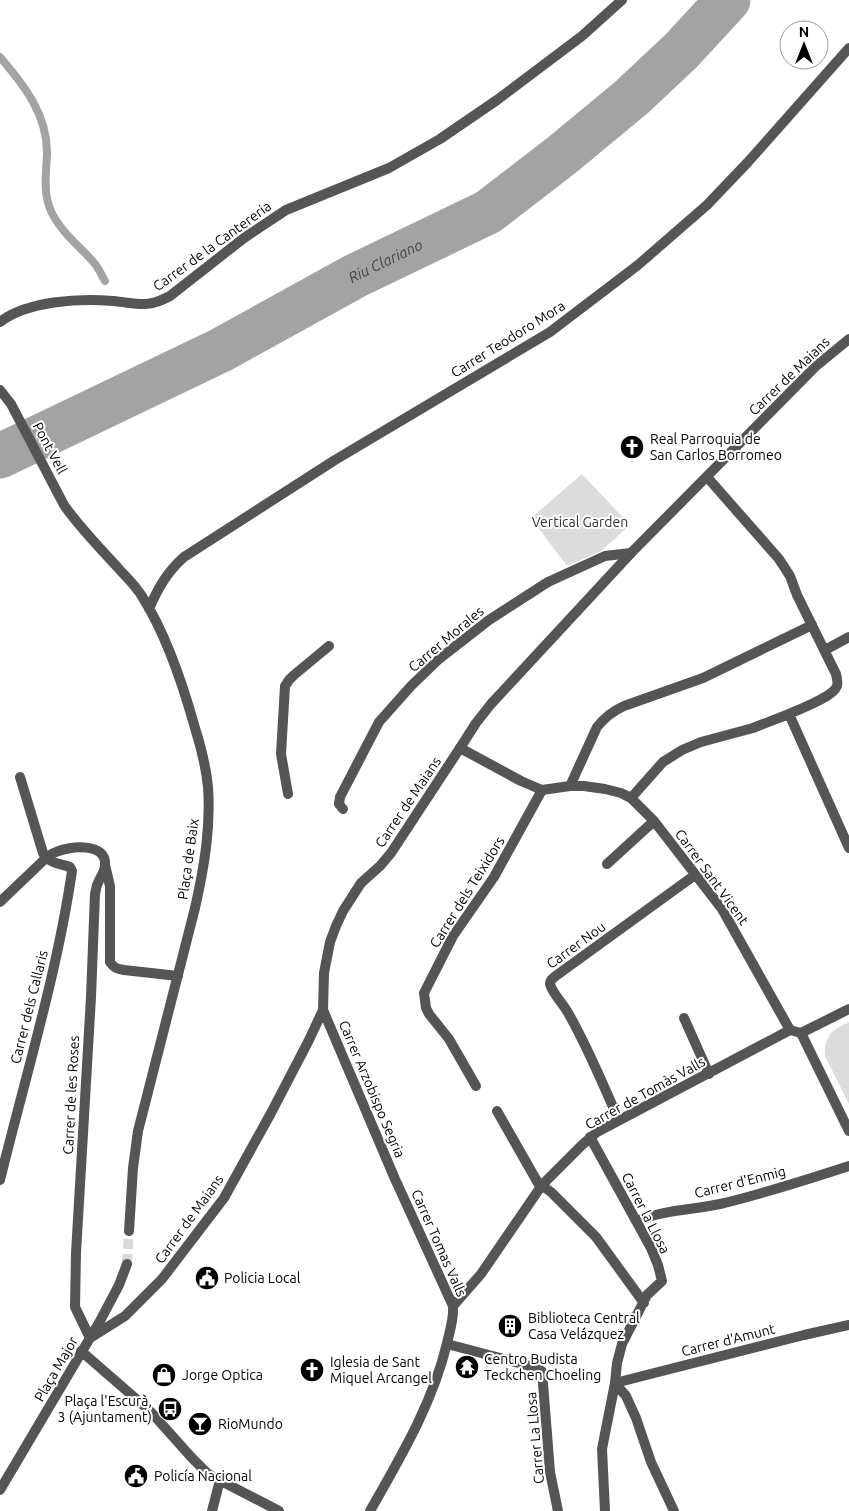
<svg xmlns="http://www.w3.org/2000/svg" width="849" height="1511" viewBox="0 0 849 1511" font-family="Ubuntu,sans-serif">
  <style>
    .green { fill: #dcdcdc }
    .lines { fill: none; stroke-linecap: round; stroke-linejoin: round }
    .stream { stroke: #a3a3a3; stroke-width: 8 }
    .river { stroke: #a3a3a3; stroke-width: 45 }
    .minor-tunnel { stroke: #d9d9d9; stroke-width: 10; stroke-dasharray: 10 5; stroke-linecap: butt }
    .service { stroke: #555; stroke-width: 10 }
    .minor { stroke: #555; stroke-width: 10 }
    .labels { text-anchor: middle; stroke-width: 4; stroke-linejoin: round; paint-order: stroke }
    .street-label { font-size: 14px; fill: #000; stroke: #fff }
    .poi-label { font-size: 14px; fill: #000; stroke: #fff; text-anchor: start }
    .park-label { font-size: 14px; fill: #333; stroke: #fff }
    .water-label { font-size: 15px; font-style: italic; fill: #444; stroke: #fff }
  </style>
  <rect width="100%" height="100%" fill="#fff"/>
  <!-- green -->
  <path class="green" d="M582 474 630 525 601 551 567 566 531 518Z
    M849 1022V1104L825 1056C824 1035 832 1030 849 1022Z"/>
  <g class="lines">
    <!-- stream -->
    <path class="stream" d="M0 57C24 85 48 115 47 155 46 174 43 193 51 211 61 233 81 247 95 264 99 269 102 276 105 281"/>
    <!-- river -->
    <path class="river" id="s1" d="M0 456 221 350 355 276 488 212 562 155 632 97 681 51 728 0"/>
    <!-- minor-tunnel -->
    <path class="minor-tunnel" d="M127 1264 129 1231"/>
    <!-- service -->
    <path class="service" d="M460 748 521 781 542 790 570 786H584L605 789 621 793 631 798 654 821 722 909 790 1030
      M570 786 597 727C605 717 613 711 624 706L703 678 812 625
      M288 794 281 754 285 686 289 680 294 675 329 646
      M343 809 339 804 340 797 379 722 411 686 439 659 489 620 548 582 605 556 631 553
      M607 864 654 821
      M105 865 110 886V962C114 968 117 969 124 970L178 976
      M684 1018 709 1074
      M476 1086 449 1039 429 1014 426 1008 424 993 453 936 494 877 542 790
      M497 1111 538 1183 551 1192 596 1237 644 1303
      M619 1120C602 1083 587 1045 567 1011 563 1004 551 991 550 984 550 980 553 978 557 975L695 875
      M590 1137 651 1248 658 1265 662 1281 647 1295 622 1344 617 1363 615 1383 602 1449 605 1511
      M0 1180C25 1078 57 974 72 871L70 867C59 863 50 864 43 853L20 777
      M637 1221C664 1210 692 1210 720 1204 763 1194 806 1180 849 1166
      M447 1344 530 1366 542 1371 550 1472 558 1511
      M615 1383 626 1396 636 1418 651 1462 674 1511"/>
    <!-- minor -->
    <path class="minor" d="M0 322C27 301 79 298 113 301 137 303 146 309 170 296L244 238 286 210 389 168 440 139 497 100 582 36 622 0
      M0 390 11 404 64 505C80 528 100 548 119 569 127 578 137 587 143 598 167 636 183 685 195 728 201 747 206 767 208 787 211 828 204 868 195 908L138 1131 133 1168 129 1231
      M707 477 779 559 790 576 797 595 836 674C837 678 838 683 837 686 833 697 800 709 789 714L849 848
      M149 609C158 588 167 572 184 557L335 460 550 332 638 265 707 205 748 162 849 48
      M825 650 849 637
      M631 798 663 762 682 750 701 742 753 728 789 714
      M0 902 46 858C49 856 52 853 56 852 69 846 107 842 105 865 105 872 100 877 98 883 96 886 96 891 95 894L91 997 76 1253 75 1307 90 1338
      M323 1010 395 1179 453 1306C454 1319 450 1330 447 1343 433 1403 400 1458 370 1511
      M801 1033 849 1131
      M801 1033 849 1009
      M453 1306 481 1274 542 1185 582 1145 597 1132 790 1030 801 1033
      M90 1338 125 1316 162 1279 224 1198 271 1113 309 1040 323 1010 324 973 330 942 336 926 343 911 361 883 380 866 391 853 460 748 476 723 491 704 631 553 815 367 849 339
      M81 1351 150 1411 192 1458 208 1474 279 1511
      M615 1383 804 1335 849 1325
      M0 1490 100 1321 119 1285 127 1264
      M212 1511 220 1480"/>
  </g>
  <!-- icons -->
  <defs>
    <g id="church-disc" transform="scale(1.25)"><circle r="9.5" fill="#000" stroke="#fff"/><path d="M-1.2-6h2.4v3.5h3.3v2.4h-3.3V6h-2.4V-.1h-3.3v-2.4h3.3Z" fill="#fff"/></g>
    <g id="civic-disc" transform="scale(1.25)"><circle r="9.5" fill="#000" stroke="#fff"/><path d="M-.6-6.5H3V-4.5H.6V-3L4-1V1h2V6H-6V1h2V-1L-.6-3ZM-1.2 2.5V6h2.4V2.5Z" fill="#fff"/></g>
    <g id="building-disc" transform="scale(1.25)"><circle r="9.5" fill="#000" stroke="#fff"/><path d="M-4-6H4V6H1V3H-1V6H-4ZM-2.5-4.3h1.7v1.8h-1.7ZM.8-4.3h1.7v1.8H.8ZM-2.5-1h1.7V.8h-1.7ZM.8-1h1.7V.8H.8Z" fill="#fff"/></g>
    <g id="temple-disc" transform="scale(1.25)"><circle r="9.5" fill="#000" stroke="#fff"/><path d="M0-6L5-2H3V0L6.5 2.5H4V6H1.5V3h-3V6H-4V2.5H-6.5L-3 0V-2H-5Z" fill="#fff"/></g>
    <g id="shop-disc" transform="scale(1.25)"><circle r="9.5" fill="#000" stroke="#fff"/><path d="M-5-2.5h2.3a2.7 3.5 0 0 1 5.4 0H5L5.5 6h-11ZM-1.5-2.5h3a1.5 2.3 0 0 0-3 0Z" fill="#fff"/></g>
    <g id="bus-disc" transform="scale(1.25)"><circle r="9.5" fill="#000" stroke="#fff"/><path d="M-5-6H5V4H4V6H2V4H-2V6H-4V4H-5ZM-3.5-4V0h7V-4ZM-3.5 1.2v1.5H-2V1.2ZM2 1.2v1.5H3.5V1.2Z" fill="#fff"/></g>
    <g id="bar-disc" transform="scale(1.25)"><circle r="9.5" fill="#000" stroke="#fff"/><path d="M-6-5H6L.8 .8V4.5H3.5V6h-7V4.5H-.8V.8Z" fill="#fff"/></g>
  </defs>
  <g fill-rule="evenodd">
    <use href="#church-disc" x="632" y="447"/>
    <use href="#civic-disc" x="207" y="1278"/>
    <use href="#building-disc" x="510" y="1326"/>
    <use href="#temple-disc" x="467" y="1367"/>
    <use href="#church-disc" x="312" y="1370"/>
    <use href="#shop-disc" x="164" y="1375"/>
    <use href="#bus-disc" x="170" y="1409"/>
    <use href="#bar-disc" x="200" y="1424"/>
    <use href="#civic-disc" x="136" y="1476"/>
  </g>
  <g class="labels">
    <!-- street labels -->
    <g class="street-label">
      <text transform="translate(212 246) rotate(-36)" y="5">Carrer de la Cantereria</text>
      <text transform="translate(508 339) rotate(-32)" y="5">Carrer Teodoro Mora</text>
      <text transform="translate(789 376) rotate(-44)" y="5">Carrer de Maians</text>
      <text transform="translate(50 448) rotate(62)" y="5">Pont Vell</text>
      <text transform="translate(446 639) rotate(-40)" y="5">Carrer Morales</text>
      <text transform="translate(408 802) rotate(-56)" y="5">Carrer de Maians</text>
      <text transform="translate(188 859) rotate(-82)" y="5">Plaça de Baix</text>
      <text transform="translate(712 877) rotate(54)" y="5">Carrer Sant Vicent</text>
      <text transform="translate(467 892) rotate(-58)" y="5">Carrer dels Teixidors</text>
      <text transform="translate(576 945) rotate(-36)" y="5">Carrer Nou</text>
      <text transform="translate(29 1007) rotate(-76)" y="5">Carrer dels Callaris</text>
      <text transform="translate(372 1089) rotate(67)" y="5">Carrer Arzobispo Segria</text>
      <text transform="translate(645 1093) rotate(-29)" y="5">Carrer de Tomàs Valls</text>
      <text transform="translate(71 1095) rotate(-87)" y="5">Carrer de les Roses</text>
      <text transform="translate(740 1182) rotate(-14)" y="5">Carrer d'Enmig</text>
      <text transform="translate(646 1213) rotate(63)" y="5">Carrer la Llosa</text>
      <text transform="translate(189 1219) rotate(-54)" y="5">Carrer de Maians</text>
      <text transform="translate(439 1243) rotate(66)" y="5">Carrer Tomas Valls</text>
      <text transform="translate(728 1340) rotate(-14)" y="5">Carrer d'Amunt</text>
      <text transform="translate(56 1369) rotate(-60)" y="5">Plaça Major</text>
      <text transform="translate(535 1438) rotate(-95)" y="5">Carrer La Llosa</text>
    </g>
    <!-- poi labels -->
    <g class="poi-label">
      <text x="650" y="444">Real Parroquia de<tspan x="650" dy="16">San Carlos Borromeo</tspan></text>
      <text x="224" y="1283">Policia Local</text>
      <text x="528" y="1323">Biblioteca Central<tspan x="528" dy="16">Casa Velázquez</tspan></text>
      <text x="484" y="1364">Centro Budista<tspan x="484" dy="16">Teckchen Choeling</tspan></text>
      <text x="330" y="1367">Iglesia de Sant<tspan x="330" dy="16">Miquel Arcangel</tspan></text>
      <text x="182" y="1380">Jorge Optica</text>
      <text x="152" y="1406" text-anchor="end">Plaça l'Escurà,<tspan x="152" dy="16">3 (Ajuntament)</tspan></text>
      <text x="218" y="1429">RioMundo</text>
      <text x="154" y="1481">Policía Nacional</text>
    </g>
    <!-- park labels -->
    <g class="park-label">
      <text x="580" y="527">Vertical Garden</text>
    </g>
    <!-- water labels -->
    <g class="water-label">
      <text dy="5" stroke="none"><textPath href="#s1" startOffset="432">Riu Clariano</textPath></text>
    </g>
  </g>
  <!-- north arrow -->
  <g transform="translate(804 45)"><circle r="24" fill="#ffffff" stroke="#999999"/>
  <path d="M0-4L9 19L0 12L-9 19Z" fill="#000000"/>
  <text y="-8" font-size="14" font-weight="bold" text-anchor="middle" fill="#000000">N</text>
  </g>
</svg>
